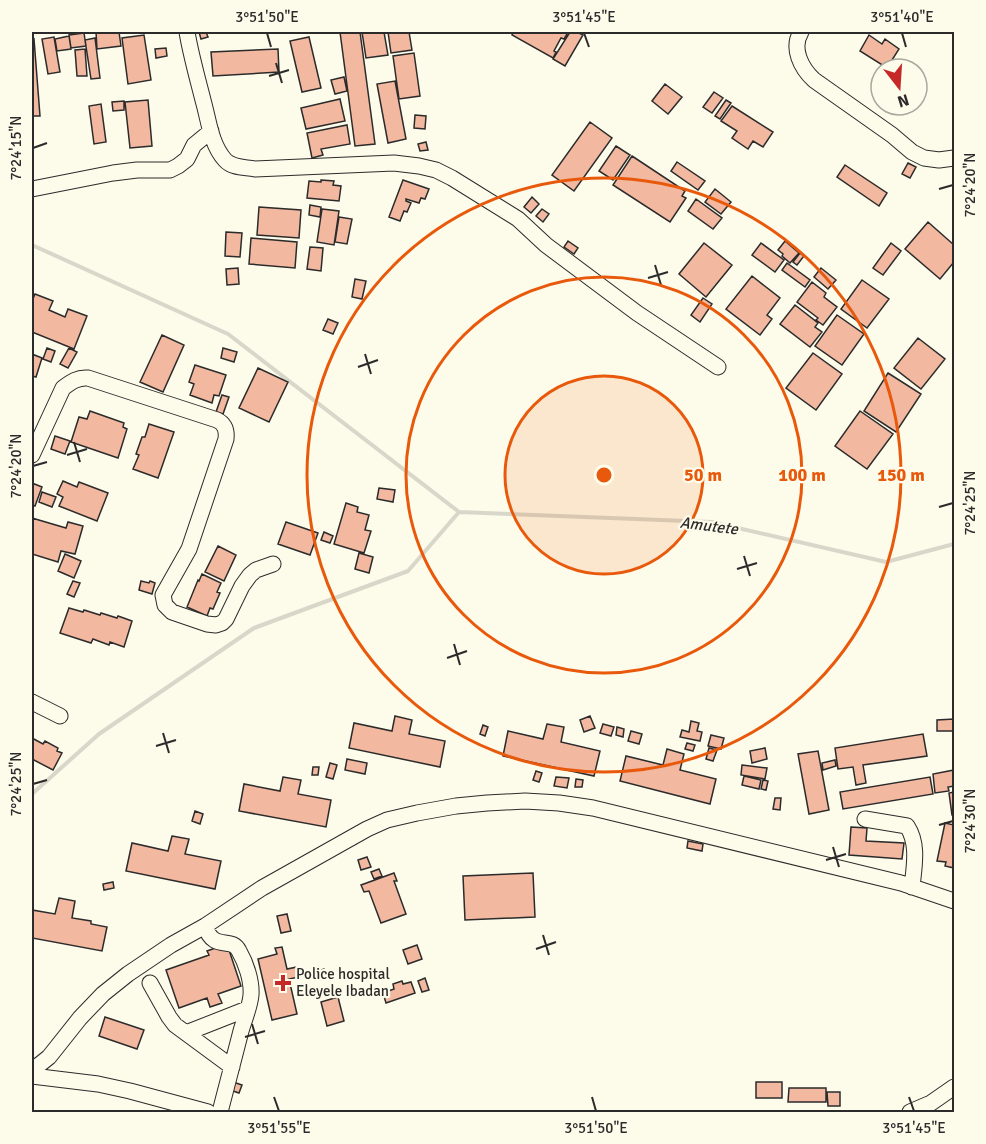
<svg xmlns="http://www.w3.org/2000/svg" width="986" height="1144" viewBox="0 0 986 1144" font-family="Signika,sans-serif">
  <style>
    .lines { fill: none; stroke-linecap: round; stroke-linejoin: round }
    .stream { stroke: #d8d7c9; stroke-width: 4 }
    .building { fill: #f2b8a0; stroke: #2b2b2b; stroke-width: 1.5 }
    .minor-casing { stroke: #2b2b2b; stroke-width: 17 }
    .minor { stroke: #fdfbea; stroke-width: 15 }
    .ticks { fill: none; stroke: #2b2b2b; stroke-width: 2 }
    .ring { fill: none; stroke: #e8590c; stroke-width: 3 }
    .poi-dot { fill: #c62828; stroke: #fdfbea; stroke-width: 2 }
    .labels { text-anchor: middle; stroke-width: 4.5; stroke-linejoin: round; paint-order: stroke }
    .poi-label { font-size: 15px; fill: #2b2b2b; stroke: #fdfbea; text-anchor: start }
    .water-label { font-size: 16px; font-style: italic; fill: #2b2b2b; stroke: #fdfbea }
    .centre { fill: #e8590c; stroke: #fdfbea; stroke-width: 3 }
    .ring-label { font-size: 18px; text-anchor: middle; font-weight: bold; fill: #e8590c; stroke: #fdfbea; stroke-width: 4.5; stroke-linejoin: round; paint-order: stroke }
    .neatline { fill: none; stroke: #2b2b2b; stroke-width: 2 }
    .ticks-label { font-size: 15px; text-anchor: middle; fill: #2b2b2b }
  </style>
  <rect width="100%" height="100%" fill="#fdfbea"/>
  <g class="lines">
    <!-- stream -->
    <path class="stream" d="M32 245 228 334 459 512
      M459 512 712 522 886 562 954 544
      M32 794 99 734 254 628 408 571 459 512"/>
  </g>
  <!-- building -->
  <path class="building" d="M96 32H119L121 46 97 49Z
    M199 32H206L208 37 201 39Z
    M340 32H360L375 144 355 146Z
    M362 32H384L388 55 366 58Z
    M388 32H409L412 50 391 53Z
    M513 32H568L564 39 561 38 554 51 556 52 553 58 512 35Z
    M570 32H577L583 35 565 66 553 59Z
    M84 33 86 46 71 48 69 35Z
    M144 35 151 80 128 84 122 38Z
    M869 35 882 44 885 39 899 49 887 68 860 51Z
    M69 36 71 49 57 51 55 39Z
    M54 37 60 72 48 74 42 39Z
    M309 37 321 88 302 92 290 41Z
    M95 38 100 78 91 79 85 40Z
    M34 39 40 116H32V40Z
    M166 48 167 56 156 58 155 49Z
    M85 49 87 76H77L75 50Z
    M278 49 279 72 213 76 211 52Z
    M414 53 420 96 399 99 393 56Z
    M344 77 347 91 335 94 331 80Z
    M395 81 406 139 388 143 377 84Z
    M665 84 682 97 668 114 652 101Z
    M714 92 723 98 712 113 703 107Z
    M340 99 345 121 306 129 301 108Z
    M148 100 152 146 130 148 125 102Z
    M726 100 731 103 720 119 715 116Z
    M124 101V110L113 111 112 102Z
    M101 104 106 142 94 144 89 106Z
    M732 106 773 132 763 147 753 141 748 149 732 138 737 131 721 121Z
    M415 115 426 116 425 129 414 128Z
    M590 122 612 138 574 191 552 175Z
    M347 125 350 144 321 149 323 155 312 158 307 133Z
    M426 142 428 150 420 151 418 144Z
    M616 146 630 155 613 180 599 171Z
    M632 156 685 191 682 196 686 198 670 222 613 185Z
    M677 162 705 181 698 190 671 171Z
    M908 163 916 167 910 178 902 174Z
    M845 165 887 193 879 206 837 177Z
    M321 180 334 181 333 185 341 186 339 201 307 198 309 181 321 182Z
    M403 180 429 189 425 199 421 198 419 203 406 199V201L411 203 407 212 404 211 400 221 389 217Z
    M715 189 731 202 721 214 705 202Z
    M532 197 539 204 531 213 524 207Z
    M696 199 722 218 713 229 688 211Z
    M310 205 321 207 320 217 309 215Z
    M259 207 301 210 299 238 257 235Z
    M322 209 339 211 334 245 317 242Z
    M542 209 549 214 543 222 536 216Z
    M339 217 352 219 347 244 335 242Z
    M928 222 954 245V262L940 279 905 249Z
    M226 232 242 233 240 257 225 256Z
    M251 238 297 242 295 268 249 264Z
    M568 241 578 248 574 254 564 247Z
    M785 241 799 253 790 263 782 256 783 254 778 250Z
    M704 243 732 265 706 297 679 274Z
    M761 243 784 260 775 272 752 255Z
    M891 243 901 251 883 275 873 268Z
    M310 247 323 248 321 271 307 269Z
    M800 253 804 256 797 265 793 262Z
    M787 263 810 280 805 287 782 270Z
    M238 268 239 284 227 285 226 269Z
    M821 268 836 280 828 289 814 277Z
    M752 276 780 298 767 315 772 319 760 335 726 309Z
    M355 279 366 281 362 299 352 297Z
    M862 280 889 299 867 328 841 309Z
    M812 282 826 293 824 297 837 307 823 325 816 320 818 318 797 302Z
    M35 294 53 301 49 310 65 317 68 309 87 316 74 349 32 332V301Z
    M703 298 712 304 700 322 691 315Z
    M795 305 818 323 815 327 822 332 810 347 780 324Z
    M837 315 864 334 842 365 815 346Z
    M328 319 338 323 333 334 323 330Z
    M162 335 184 345 163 392 140 382Z
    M918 338 945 359 921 389 894 368Z
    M47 348 55 351 51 362 43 359Z
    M69 348 77 352 68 368 60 364Z
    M223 348 237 352 234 362 221 358Z
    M813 353 842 374 816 410 786 388Z
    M32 354 42 358 36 377 32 376Z
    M195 365 226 375 219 396 214 395 212 403 190 395 194 384 189 382Z
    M258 368 288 382 269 422 239 408Z
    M888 373 921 394 896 432 864 411Z
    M222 395 229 397 223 414 216 412Z
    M90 411 124 423 123 427 127 429 118 458 71 442 79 417 87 419Z
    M860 411 893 434 867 469 835 446Z
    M149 424 174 432 158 478 133 469 139 455 136 454 142 437H145Z
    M55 436 70 441 65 454 51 449Z
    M63 481 77 487 79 482 108 493 97 521 59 506 63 497 57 494Z
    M32 483 42 487 35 506 32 505Z
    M379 488 395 490 393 502 377 499Z
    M42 492 56 497 52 507 39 502Z
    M346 503 358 507 357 512 369 515 365 530 371 531 364 553 334 544Z
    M32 518 66 528 68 522 83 526 75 554 61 551 58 562 32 554Z
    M286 522 318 533 310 555 278 544Z
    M324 532 333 536 330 543 321 540Z
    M218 546 236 555 224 581 205 572Z
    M359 553 373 557 369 573 355 569Z
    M65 554 81 561 74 578 58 571Z
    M202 574 221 583 217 592 220 593 213 609 210 608 207 616 187 607 198 580 199 581Z
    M73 581 80 583 74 597 67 594Z
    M141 581 149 583 150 581 155 583 152 594 139 590Z
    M69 608 83 612 84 610 100 615 101 613 117 618 118 616 132 621 124 647 110 642 109 645 93 639 91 643 60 633Z
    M395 716 412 720 409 734 445 741 440 767 349 748 354 723 392 731Z
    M590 716 595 728 584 732 580 720Z
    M954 719V731H937V720Z
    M691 721 699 723 697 731 702 732 700 741 680 737 682 730 689 732Z
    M547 724 564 727 561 742 600 751 594 776 503 756 508 731 543 739Z
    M603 724 614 727 611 736 600 733Z
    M483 725 488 727 485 736 480 734Z
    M617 727 624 729 623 737 616 735Z
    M631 731 642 734 639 744 628 741Z
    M923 734 927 756 863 765 866 783 856 785 853 767 838 769 835 748Z
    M711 735 724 738 721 749 708 746Z
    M32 738 43 744 45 741 58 748 57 751 62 753 53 770 32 759Z
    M687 743 695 745 693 751 685 749Z
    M709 748 717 750 713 761 706 759Z
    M765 748 767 759 752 763 750 751Z
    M667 749 684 754 680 770 716 779 710 804 620 781 626 756 663 765Z
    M818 751 829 810 809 814 798 754Z
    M347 759 367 763 365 774 345 770Z
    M835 760 836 766 823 770 822 763Z
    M330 763 337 765 333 779 326 777Z
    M742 765 767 768 765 779 741 775Z
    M313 767H319L318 775H312Z
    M954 770V786L948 787 949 791 935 793 933 774Z
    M536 771 542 773 539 782 533 780Z
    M744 776 761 780 759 789 742 785Z
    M283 777 301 780 298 794 331 800 326 827 239 811 244 784 280 791Z
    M556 777 569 778 567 788 554 786Z
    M930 777 933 794 843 809 840 792Z
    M576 779 583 780 582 787H575Z
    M763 780 768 781 766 790 761 789Z
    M954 792V815H952L949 793Z
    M775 798H781L780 810 773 809Z
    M195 811 203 814 200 824 192 821Z
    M945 823 954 825V868L945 866 946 862 937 861Z
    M851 827 867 828 866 841 904 843 902 859 849 855Z
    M172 836 189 839 185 854 221 861 215 889 126 871 132 843 168 851Z
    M688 841 703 844 702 851 687 848Z
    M367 857 371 867 361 870 358 860Z
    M379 869 382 876 374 879 371 872Z
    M394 873 397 881H394L406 914 381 923 369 891 364 892 361 885Z
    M533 873 535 917 465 920 463 876Z
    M113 882 114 888 104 890 103 884Z
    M59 898 75 901 72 918 91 921V924L107 927 102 951 32 938V910L55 914Z
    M287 914 291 931 281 933 277 916Z
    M227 944 241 986 218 994 222 1003 210 1007 207 998 179 1008 166 970 209 955 207 951Z
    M417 945 422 959 408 964 403 950Z
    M282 947 287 969 297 967 299 977 289 979 297 1014 272 1020 258 959 277 954 275 948Z
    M324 969 326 978 318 980 316 972Z
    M425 978 429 990 422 992 418 981Z
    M402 981 403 984 411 982 415 993 386 1003 383 993 394 989 393 984Z
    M338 997 344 1021 327 1026 321 1002Z
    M105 1017 144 1030 137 1049 99 1036Z
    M233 1082 242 1085 239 1093 230 1090Z
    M756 1082H782V1098H756Z
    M789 1088H826V1102H788Z
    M827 1092H840V1106H828Z"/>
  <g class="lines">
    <!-- minor casing -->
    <g class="minor-casing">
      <path id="minor" d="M187 32C191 56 198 80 204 104 209 122 211 144 225 160 232 168 245 167 255 169L394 163 419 166 436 170 452 178 518 219 546 245 637 313 718 367
        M801 32C791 48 801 68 814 80L892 135 912 152 924 158 939 160 954 158
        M32 189 113 173 137 170H170L178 166 187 159 194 145 211 131
        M32 455 63 388C71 382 78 377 88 378L217 420C225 424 227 430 226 439L189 549 163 595 165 605 172 612 207 624 216 625 222 623 226 619 242 586 250 575 256 570 273 564
        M32 702 60 716
        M865 819 907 826C919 844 914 867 912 887
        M205 926C214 953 231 935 239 951 246 963 252 981 251 995 250 1007 244 1020 241 1031 234 1058 227 1085 220 1112
        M150 983 169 1017 175 1025 232 1067
        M186 1033 247 1009
        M32 1069 39 1065 49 1057 80 1018 103 994 128 974 171 945 205 926 262 888 367 829 387 820 417 813 456 806 487 803 525 801 559 803 593 808 901 883 954 901
        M32 1076 98 1084 130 1091 208 1112
        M910 1112 931 1103 954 1087"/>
    </g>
    <!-- minor -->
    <use href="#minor" class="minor"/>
  </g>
  <!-- ticks -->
  <path class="ticks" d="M267 33 271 47M584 33 589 47M902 33 906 47M276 63 282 83M269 76 289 70M33 148 47 143M939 189 953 185M655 265 661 285M648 278 668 272M365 354 371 374M358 367 378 360M74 442 80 462M67 455 87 449M33 466 47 462M939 507 953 503M744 556 750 576M737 569 757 563M454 644 460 665M447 658 467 651M163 733 169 753M156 746 176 740M33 784 47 780M939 825 953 821M833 847 839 867M826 860 846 854M543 935 549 955M536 949 556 942M252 1024 258 1044M245 1037 265 1031M274 1097 279 1111M592 1097 596 1111M909 1097 914 1111"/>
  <!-- distance rings -->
  <circle cx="604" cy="475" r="99" fill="#e8590c" fill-opacity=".12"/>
  <g class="ring">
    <circle cx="604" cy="475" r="99"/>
    <circle cx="604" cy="475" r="198"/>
    <circle cx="604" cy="475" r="297"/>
  </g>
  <!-- markers -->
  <path class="poi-dot" d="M280 974h6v6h6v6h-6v6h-6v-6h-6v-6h6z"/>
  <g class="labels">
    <!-- poi labels -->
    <g class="poi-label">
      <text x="296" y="979">Police hospital<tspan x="296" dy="17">Eleyele Ibadan</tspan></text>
    </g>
    <!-- water labels -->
    <g class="water-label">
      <text transform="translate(709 525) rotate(7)" y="6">Amutete</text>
    </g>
  </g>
  <circle cx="604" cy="475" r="9" class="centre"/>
  <g class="ring-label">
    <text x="703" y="481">50 m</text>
    <text x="802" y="481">100 m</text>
    <text x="901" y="481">150 m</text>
  </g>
  <!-- border -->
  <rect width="986" height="1144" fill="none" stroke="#fdfbea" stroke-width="66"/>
  <!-- north arrow -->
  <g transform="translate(899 87) rotate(163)"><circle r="28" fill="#fdfbea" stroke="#a9a89e" stroke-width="1.5"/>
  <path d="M0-4.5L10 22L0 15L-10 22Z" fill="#c62828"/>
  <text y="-9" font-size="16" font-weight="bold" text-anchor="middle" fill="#2b2b2b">N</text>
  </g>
  <rect x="33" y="33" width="920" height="1078" class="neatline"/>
  <g class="ticks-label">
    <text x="267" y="22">3°51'50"E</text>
    <text x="584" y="22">3°51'45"E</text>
    <text x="902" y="22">3°51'40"E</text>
    <text transform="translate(16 148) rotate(-90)" y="5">7°24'15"N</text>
    <text transform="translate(970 185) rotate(-90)" y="5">7°24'20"N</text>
    <text transform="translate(16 466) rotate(-90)" y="5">7°24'20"N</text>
    <text transform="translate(970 503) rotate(-90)" y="5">7°24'25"N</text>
    <text transform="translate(16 784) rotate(-90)" y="5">7°24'25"N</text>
    <text transform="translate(970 821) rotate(-90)" y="5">7°24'30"N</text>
    <text x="279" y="1133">3°51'55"E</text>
    <text x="596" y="1133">3°51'50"E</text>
    <text x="914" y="1133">3°51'45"E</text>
  </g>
</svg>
